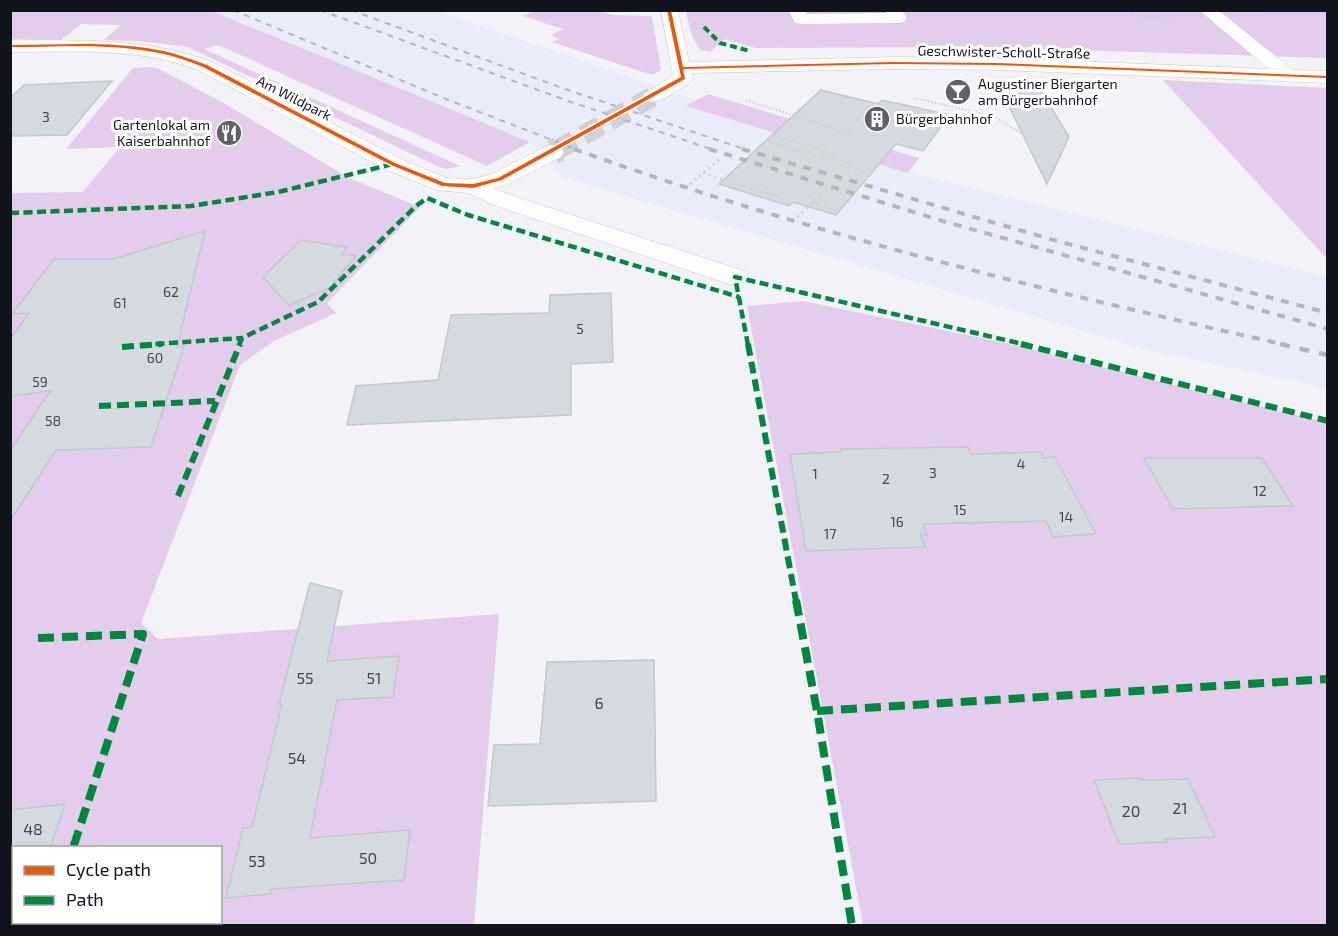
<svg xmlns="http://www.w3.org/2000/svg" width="1338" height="936" viewBox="0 0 1338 936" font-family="'Exo 2',sans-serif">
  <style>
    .built { fill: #eaecfb }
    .green { fill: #e4cdec; fill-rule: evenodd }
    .building { fill: #d5d9e0; stroke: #c3c7ce; stroke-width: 1.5 }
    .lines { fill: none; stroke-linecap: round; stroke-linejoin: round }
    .minor-tunnel-far1 { stroke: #d0d1d7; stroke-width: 20; stroke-dasharray: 20 10; stroke-linecap: butt }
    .minor-tunnel { stroke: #d0d1d7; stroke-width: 25; stroke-dasharray: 25 13; stroke-linecap: butt }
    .minor-casing { stroke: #c9cad2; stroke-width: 1 }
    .path-far1 { stroke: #d0d0d3; stroke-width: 2; stroke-dasharray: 1.5 2; stroke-linecap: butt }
    .path { stroke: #d0d0d3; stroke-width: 3; stroke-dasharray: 2 4; stroke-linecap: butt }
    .minor { fill: #fdfdfe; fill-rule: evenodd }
    .rail-far2 { stroke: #b6b6b9; stroke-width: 2; stroke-dasharray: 6 6; stroke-linecap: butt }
    .rail-far1 { stroke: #b6b6b9; stroke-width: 4; stroke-dasharray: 8 8; stroke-linecap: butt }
    .rail { stroke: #b6b6b9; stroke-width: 4.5; stroke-dasharray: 10 10; stroke-linecap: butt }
    .quiet-far3 { stroke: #00873e; stroke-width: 4; stroke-dasharray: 7 4; stroke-linecap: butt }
    .quiet-far2 { stroke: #00873e; stroke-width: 4.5; stroke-dasharray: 9 4.5; stroke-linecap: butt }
    .quiet-far1 { stroke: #00873e; stroke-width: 6; stroke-dasharray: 12 6; stroke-linecap: butt }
    .quiet { stroke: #00873e; stroke-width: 8; stroke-dasharray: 16 8; stroke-linecap: butt }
    .cycleway-casing { stroke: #fff; stroke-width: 3 }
    .cycleway { fill: #e8590c; fill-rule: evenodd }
    .labels { text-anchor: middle; stroke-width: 6; stroke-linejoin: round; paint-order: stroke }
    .far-street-label { font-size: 14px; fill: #11131c; stroke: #fff }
    .far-poi-label { font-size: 14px; fill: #11131c; stroke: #fff; text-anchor: start }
    .number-label { font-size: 14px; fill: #42444d }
    .near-number-label { font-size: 16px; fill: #42444d }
  </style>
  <rect width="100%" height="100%" fill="#f2f2f8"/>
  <!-- built -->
  <path class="built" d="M212 11H437L912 173 1327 277V388L1148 350 564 178 530 142Z"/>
  <!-- green -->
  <path class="green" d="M11 10 212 11 530 142 487 166 218 45 204 49 460 166 447 169 439 167 188 47 139 41 104 40 121 25 81 24 61 40 11 39Z
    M535 11 598 10 612 15 652 16 661 70 652 75 552 42 559 39 551 35 563 29 523 16Z
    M686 11H1327V58L975 47 756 48 724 39 710 52 701 50C691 39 689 25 686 11Z
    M150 67 159 69 222 102 349 178 420 207 327 303 336 313 274 341 240 365 141 623 158 639 499 614 474 925H11L10 193 83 192 120 147 66 149 133 68ZM14 848H220V922H14Z
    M1163 80 1327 88V259Z
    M708 94 919 158 908 173 686 106Z
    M803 301 1001 342 1327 423V925H863L747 306Z"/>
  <!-- building -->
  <path class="building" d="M112 81 67 135 10 136V98L24 85Z
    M999 86 1039 87 1069 137 1047 184Z
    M821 90 878 104 882 100 950 115 923 151 896 144 836 215 793 202 789 206 719 184Z
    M205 231 177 347 184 346 151 447 56 450 10 521V451L50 391 10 396V339L29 313 12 314 54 259H113Z
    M301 240 347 247 342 254 356 256 329 288 289 305 263 277Z
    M611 293 613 362 571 364V415L347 425 356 386 438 380 451 315 549 313 550 295Z
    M968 447 970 454 1041 452 1043 458 1055 457 1096 534 1053 537 1046 521 923 524 927 535H921L925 547 806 551 790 454 841 452V449Z
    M1144 458H1262L1293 506 1173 509Z
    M310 583 342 591 327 661 399 656 393 697 337 700 310 838 410 830 404 880 272 889 271 894 226 898 243 828 252 827 282 704H279Z
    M654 660 656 801 488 806 494 745 540 744 547 662Z
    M1141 778 1142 780 1188 779 1215 837 1166 839 1168 842 1119 844 1094 780Z
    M65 804 50 848H10V810Z"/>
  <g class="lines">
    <!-- minor-tunnel-far1 -->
    <path class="minor-tunnel-far1" d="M557 150 652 97"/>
    <!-- minor-tunnel -->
    <path class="minor-tunnel" d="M553 152 559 149"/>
    <!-- minor casing -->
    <g class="minor-casing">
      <path id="minor" d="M661 10H678L689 62 893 57 999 58 1269 69 1199 10H1218L1293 70 1328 71V83L999 70 893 69 692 73 693 78 690 82C677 90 661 105 645 101L642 97 645 93 673 76Z
        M788 10H805L807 14 886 13 885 10H902L907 18 904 22 898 23 801 24 795 23Z
        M10 40C80 41 146 37 212 62L401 159 447 178 473 179 492 174 545 147 553 145 561 147 564 152 561 157 508 184 494 188 507 194 744 271 748 277 744 283 735 285 726 283 491 204 469 193 436 190 385 169 198 70C138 47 74 52 10 52Z"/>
    </g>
    <!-- path-far1 -->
    <path class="path-far1" d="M1127 10 1136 18 1177 17
      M1265 13 1328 12
      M914 98 993 116 1027 137
      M746 100 853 135
      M774 135 821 150
      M766 141 797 150
      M757 148 777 133"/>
    <!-- path -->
    <path class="path" d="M792 149 828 159
      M818 149 863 172
      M703 173 785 199
      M690 184 719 160
      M812 203 836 210
      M797 217 820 195"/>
    <!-- minor -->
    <use href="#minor" class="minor"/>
    <!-- rail-far2 -->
    <path class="rail-far2" d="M233 10 446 99 578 150
      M320 10 568 101 714 150
      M351 10 562 88 747 150"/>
    <!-- rail-far1 -->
    <path class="rail-far1" d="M574 149C806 233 1046 291 1286 345
      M709 149 946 222 1328 329
      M742 149 1050 239 1328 313"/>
    <!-- rail -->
    <path class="rail" d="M1280 344 1328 355"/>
    <!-- quiet-far3 -->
    <path class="quiet-far3" d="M704 27 720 43 750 51"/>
    <!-- quiet-far2 -->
    <path class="quiet-far2" d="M10 213 191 206 278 192 393 164
      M142 345 242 338
      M239 345 242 338 318 302 416 206 427 198 468 215 739 297
      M748 345 735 277 1027 345"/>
    <!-- quiet-far1 -->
    <path class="quiet-far1" d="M748 344 796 601
      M1021 344 1328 421
      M122 347 162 344
      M99 406 215 401
      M178 496 240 344"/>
    <!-- quiet -->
    <path class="quiet" d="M796 600 817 711 852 926
      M38 638 143 634 73 848
      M817 711 1328 679
      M47 926 48 922"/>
    <!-- cycleway casing -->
    <g class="cycleway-casing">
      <path id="cycleway" d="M667 10H671L683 67 893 62 999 63 1328 76V78L999 65 893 64 683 69 685 79 502 180 473 188 442 186 391 165 203 67C189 61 174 56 159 53 111 43 60 47 10 47V45C59 45 110 41 158 50 175 53 191 59 207 65L395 163 445 183 473 184 498 178 681 77Z"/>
    </g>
    <!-- cycleway -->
    <use href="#cycleway" class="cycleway"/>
  </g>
  <!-- icons -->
  <defs>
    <g id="bar-disc" transform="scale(1.35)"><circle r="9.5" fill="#606169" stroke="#fff"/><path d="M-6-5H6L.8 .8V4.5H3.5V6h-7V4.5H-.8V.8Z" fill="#fff"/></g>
    <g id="building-disc" transform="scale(1.35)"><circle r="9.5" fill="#606169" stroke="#fff"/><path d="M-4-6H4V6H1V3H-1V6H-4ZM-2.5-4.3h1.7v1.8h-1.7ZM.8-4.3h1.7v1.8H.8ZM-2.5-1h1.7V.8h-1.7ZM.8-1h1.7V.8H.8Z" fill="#fff"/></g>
    <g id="restaurant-disc" transform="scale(1.35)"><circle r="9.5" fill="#606169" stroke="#fff"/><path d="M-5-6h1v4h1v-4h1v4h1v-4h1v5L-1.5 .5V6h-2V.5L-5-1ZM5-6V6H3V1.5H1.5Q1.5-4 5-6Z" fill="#fff"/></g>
  </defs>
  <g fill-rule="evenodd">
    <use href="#bar-disc" x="958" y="92"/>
    <use href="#building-disc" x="877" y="119"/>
    <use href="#restaurant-disc" x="229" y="133"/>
  </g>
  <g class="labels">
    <!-- far-street labels -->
    <g class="far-street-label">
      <text transform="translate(1004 52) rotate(1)" y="5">Geschwister-Scholl-Straße</text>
      <text transform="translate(294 98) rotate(27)" y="5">Am Wildpark</text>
    </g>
    <!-- far-poi labels -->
    <g class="far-poi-label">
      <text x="978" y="89">Augustiner Biergarten<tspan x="978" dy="16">am Bürgerbahnhof</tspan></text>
      <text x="896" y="124">Bürgerbahnhof</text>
      <text x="210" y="130" text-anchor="end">Gartenlokal am<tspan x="210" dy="16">Kaiserbahnhof</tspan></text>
    </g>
    <!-- number labels -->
    <g class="number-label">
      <text x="46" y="122">3</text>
      <text x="171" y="297">62</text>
      <text x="120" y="308">61</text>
      <text x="580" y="334">5</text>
      <text x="155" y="363">60</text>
      <text x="40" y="387">59</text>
      <text x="53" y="426">58</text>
      <text x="1021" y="469">4</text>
      <text x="933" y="478">3</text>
      <text x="815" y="479">1</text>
      <text x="886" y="484">2</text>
      <text x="1260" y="496">12</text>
      <text x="960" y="515">15</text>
      <text x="1066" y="522">14</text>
      <text x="897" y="527">16</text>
      <text x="830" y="539">17</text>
    </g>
    <!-- near-number labels -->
    <g class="near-number-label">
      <text x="305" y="684">55</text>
      <text x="374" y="684">51</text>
      <text x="599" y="709">6</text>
      <text x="297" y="764">54</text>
      <text x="1180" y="814">21</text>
      <text x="1131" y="817">20</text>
      <text x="33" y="835">48</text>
      <text x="368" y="864">50</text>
      <text x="257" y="867">53</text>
    </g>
  </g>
  <!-- border -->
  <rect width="1338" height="936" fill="none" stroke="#11131c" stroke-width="24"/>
  <!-- legend -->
  <rect x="12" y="846" width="210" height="78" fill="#ffffff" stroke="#a0a1a4" stroke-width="1.5"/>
  <rect x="24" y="866" width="30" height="9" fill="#e8590c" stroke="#a0a1a4" stroke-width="1.5"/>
  <text x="66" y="876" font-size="18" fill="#11131c">Cycle path</text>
  <rect x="24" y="896" width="30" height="9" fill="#00873e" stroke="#a0a1a4" stroke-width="1.5"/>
  <text x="66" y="906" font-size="18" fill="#11131c">Path</text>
</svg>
